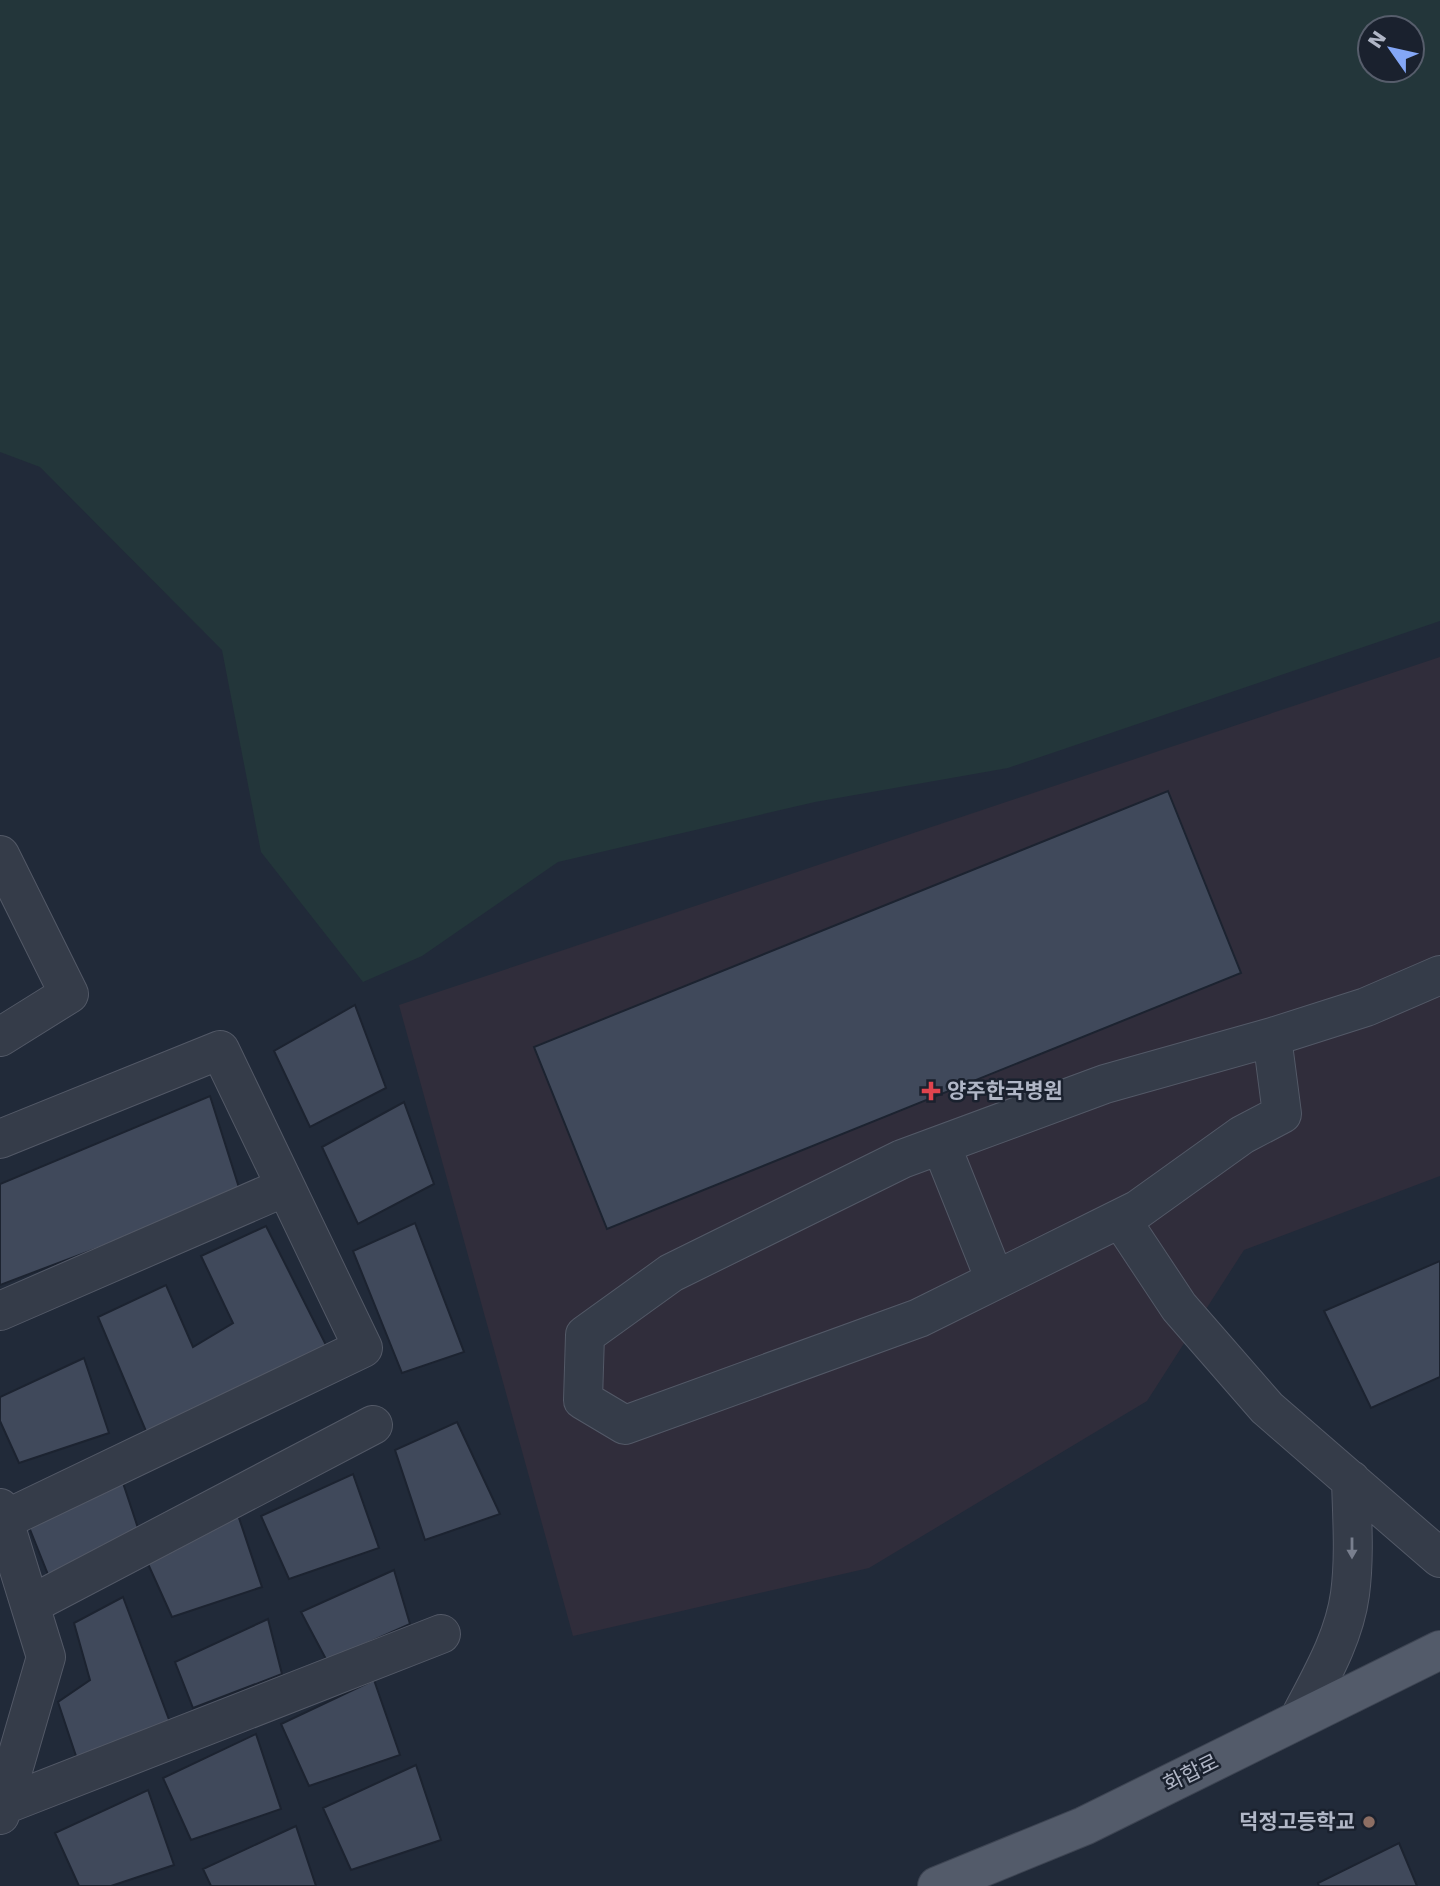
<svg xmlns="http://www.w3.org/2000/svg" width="1440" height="1886" viewBox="0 0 1440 1886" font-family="'DejaVu Sans','Noto Sans KR',sans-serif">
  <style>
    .medical { fill: #302d3b }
    .green { fill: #23363a; fill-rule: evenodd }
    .building { fill: #40495b; stroke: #1c2330; stroke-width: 2 }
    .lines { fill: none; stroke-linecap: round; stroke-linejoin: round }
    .minor-casing { stroke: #535967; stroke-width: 40 }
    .major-casing { stroke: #3e4553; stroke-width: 40 }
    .minor { stroke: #353c49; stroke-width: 38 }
    .major { stroke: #535b6a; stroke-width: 38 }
    .oneway { fill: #797f8e }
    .health-dot { fill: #e0444e; stroke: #1a212e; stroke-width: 2.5 }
    .education-dot { fill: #8d6e63; stroke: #1a212e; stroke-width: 2.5 }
    .labels { text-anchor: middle; stroke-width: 5; stroke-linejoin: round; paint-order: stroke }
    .poi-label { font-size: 21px; font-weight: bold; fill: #b0b6c6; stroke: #1a212e; text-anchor: start }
    .street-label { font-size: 21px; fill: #b0b6c6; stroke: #1a212e }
  </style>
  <rect width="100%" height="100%" fill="#212a39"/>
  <!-- medical -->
  <path class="medical" d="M1440 657V1176L1244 1250 1147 1401 869 1568 573 1636 399 1005Z"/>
  <!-- green -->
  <path class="green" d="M0 0H1440V621L1008 768 815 802 558 862 422 956 363 982 261 852 222 650 40 467 0 452ZM1370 28H1412V70H1370Z"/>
  <!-- building -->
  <path class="building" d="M1168 791 1241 973 607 1229 534 1047Z
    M355 1005 386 1088 310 1127 274 1051Z
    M210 1096 241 1194 0 1285V1184Z
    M404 1102 434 1184 358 1224 322 1147Z
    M415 1223 464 1352 402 1373 353 1251Z
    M266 1226 329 1351 148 1436 98 1317 166 1285 193 1347 233 1323 201 1256Z
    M1440 1261V1377L1371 1408 1324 1311Z
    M84 1358 109 1433 19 1463 0 1421V1397Z
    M457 1422 500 1514 425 1540 395 1450Z
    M353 1474 379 1548 289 1579 261 1516Z
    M122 1480 140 1534 51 1582 29 1527Z
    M237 1512 262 1587 172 1617 144 1555Z
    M394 1570 410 1624 327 1661 301 1612Z
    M123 1597 171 1725 78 1762 58 1702 90 1680 74 1623Z
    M268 1619 282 1674 193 1708 175 1662Z
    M374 1680 400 1755 309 1786 281 1724Z
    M256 1734 281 1809 191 1840 163 1778Z
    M416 1765 441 1840 351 1870 323 1808Z
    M148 1790 174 1865 111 1886H79L55 1833Z
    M296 1826 316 1886H211L203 1869Z
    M1399 1843 1417 1886H1319L1318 1883Z"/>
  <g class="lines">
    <!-- minor casing -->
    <g class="minor-casing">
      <path id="minor" d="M1440 975 1366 1007 1272 1037 1282 1114 1242 1135 1122 1221 1179 1307 1267 1408 1440 1558
        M0 1037 69 994 0 855
        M0 1139 220 1050 363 1348 4 1520
        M941 1145 995 1280
        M1137 1210 919 1318 625 1425 583 1400 585 1335 671 1273 902 1159 1105 1084 1272 1037
        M0 1311 285 1187
        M0 1508 46 1657 0 1815
        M30 1605 373 1425
        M1299 1719C1319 1680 1344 1639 1350 1594 1355 1556 1352 1518 1351 1480
        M4 1805 441 1634"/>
    </g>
    <!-- major casing -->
    <g class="major-casing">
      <path id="major" d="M937 1886 1084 1826 1440 1650"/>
    </g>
    <!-- minor -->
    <use href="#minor" class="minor"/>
    <!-- major -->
    <use href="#major" class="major"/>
  </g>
  <!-- one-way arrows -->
  <defs><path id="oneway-solid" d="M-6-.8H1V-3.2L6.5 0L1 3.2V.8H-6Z" transform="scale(1.75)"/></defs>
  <use class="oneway" href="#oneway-solid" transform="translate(1352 1548) rotate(90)"/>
  <!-- markers -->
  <path class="health-dot" d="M927.5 1080.5h7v7h7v7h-7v7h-7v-7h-7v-7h7z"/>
  <circle class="education-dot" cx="1369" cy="1822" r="7"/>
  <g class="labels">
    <!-- poi labels -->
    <g class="poi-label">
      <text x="947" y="1098">양주한국병원</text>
      <text x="1355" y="1829" text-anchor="end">덕정고등학교</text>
    </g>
    <!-- street labels -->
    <g class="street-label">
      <text transform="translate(1191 1773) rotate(-26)" y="7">화합로</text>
    </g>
  </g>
  <!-- north arrow -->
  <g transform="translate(1391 49) rotate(304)"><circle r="33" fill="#1a212e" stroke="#565d6b" stroke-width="2"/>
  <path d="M0-5L12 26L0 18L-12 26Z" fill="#84a7f7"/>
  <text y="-10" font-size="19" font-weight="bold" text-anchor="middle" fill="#b0b6c6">N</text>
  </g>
</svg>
